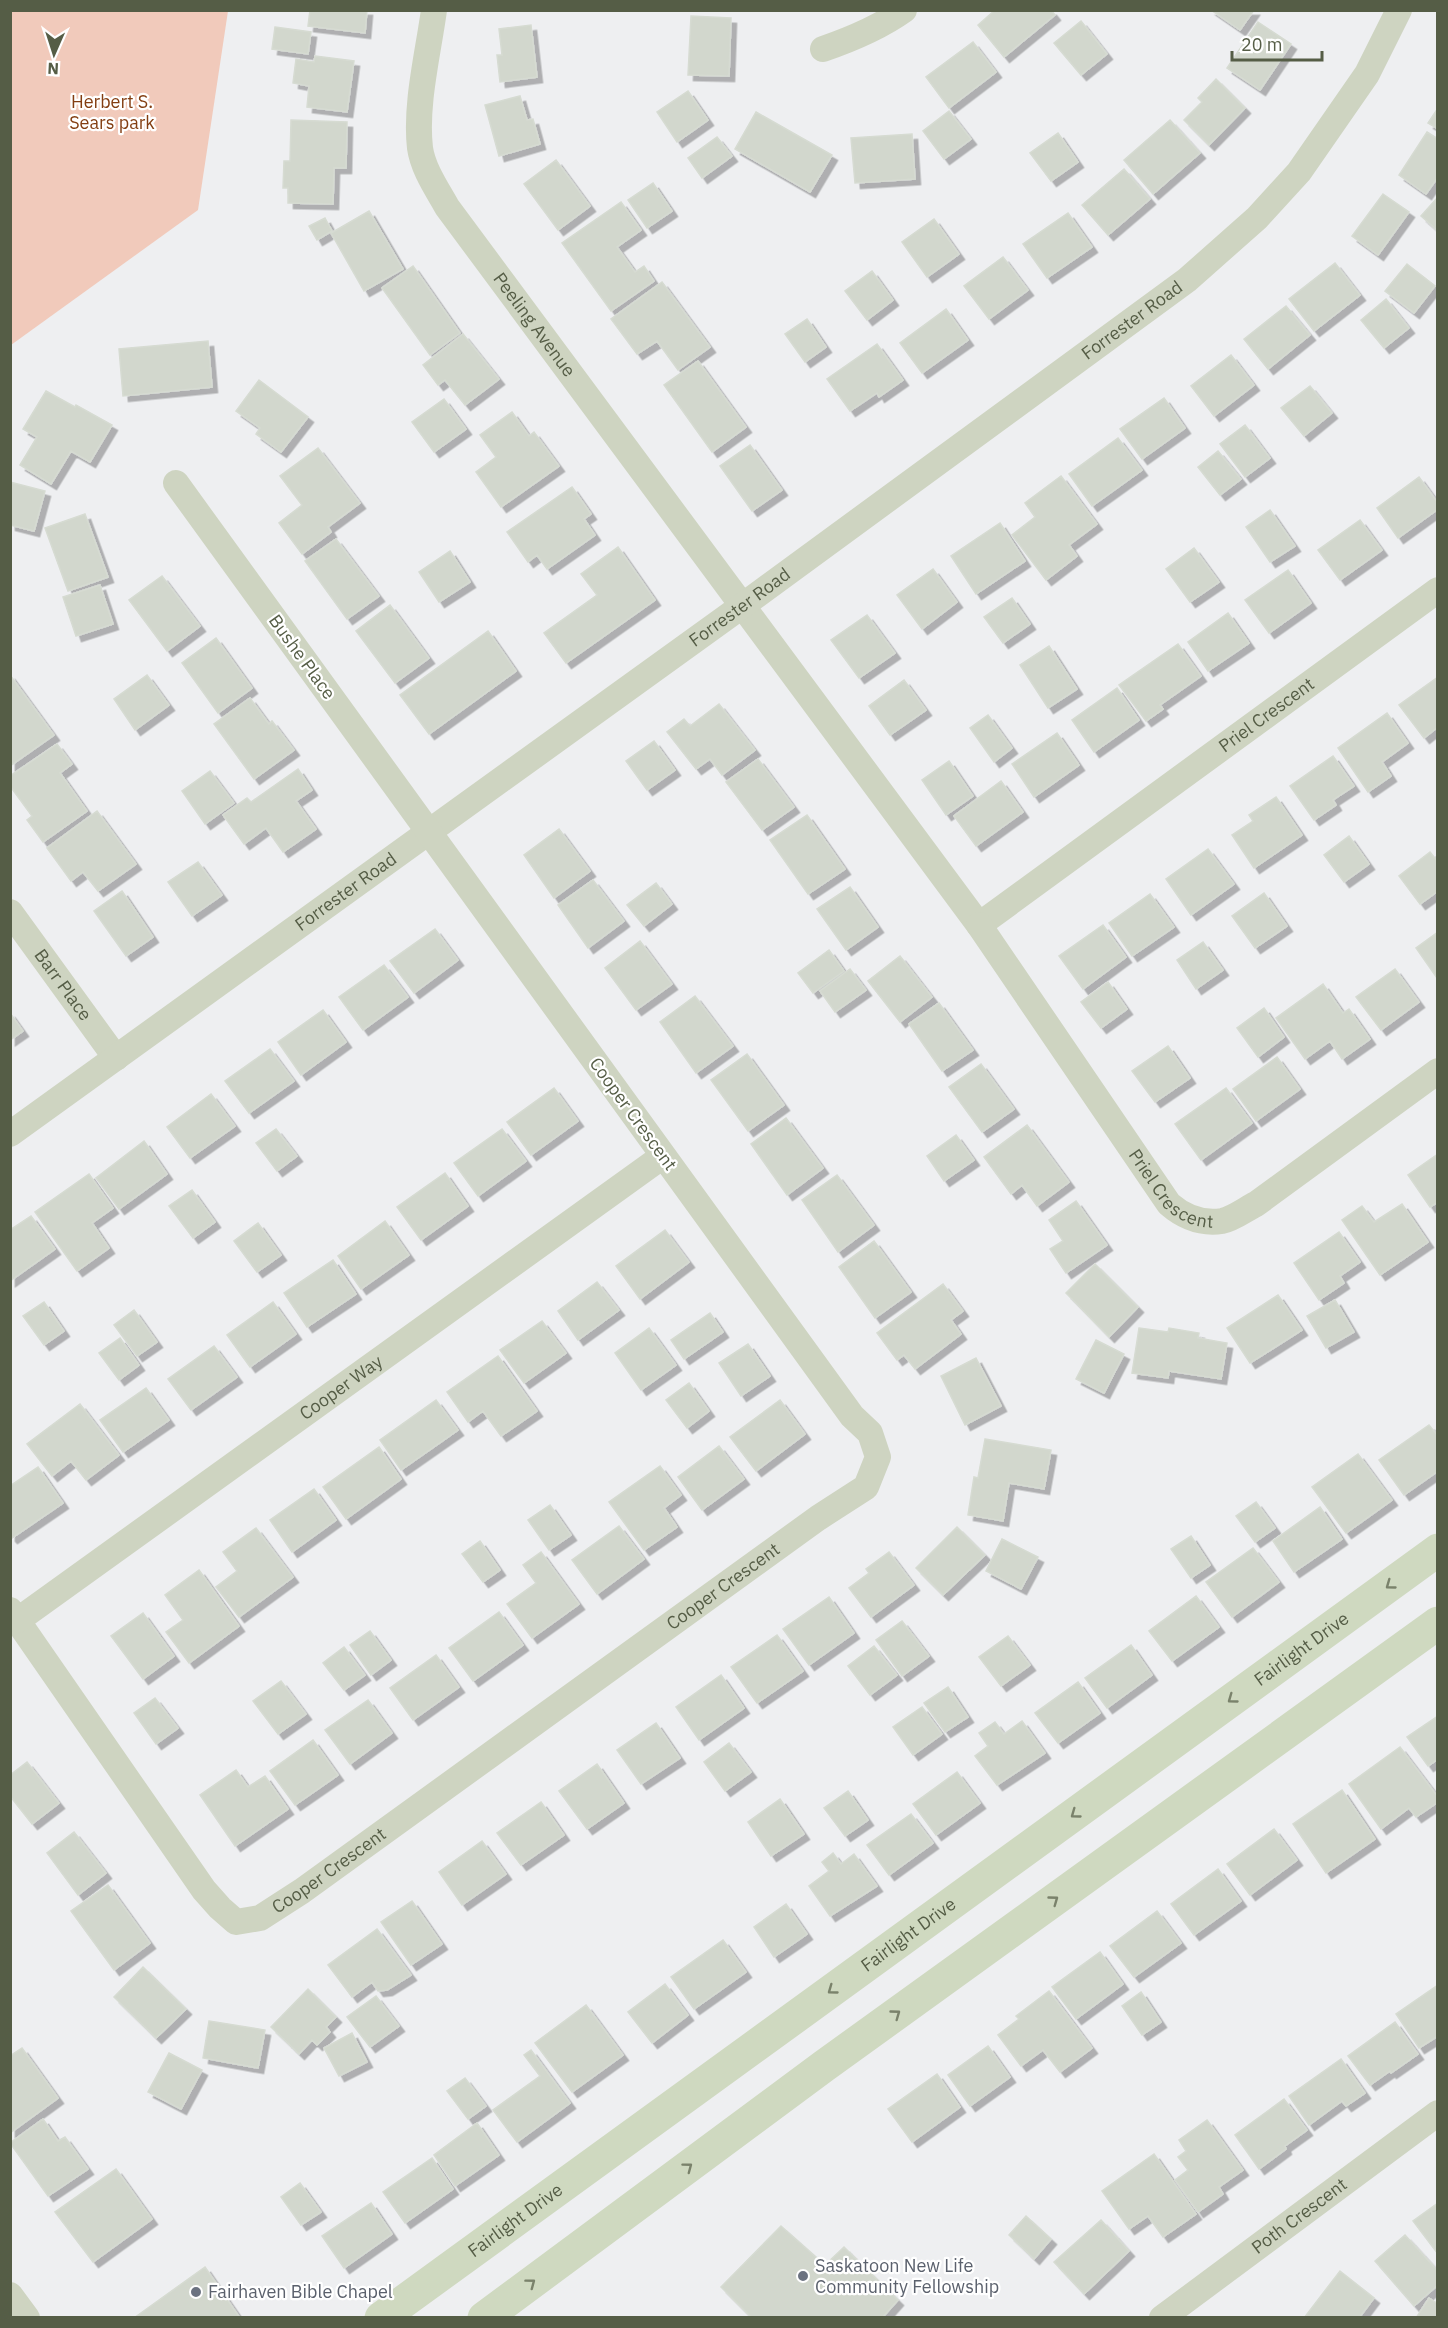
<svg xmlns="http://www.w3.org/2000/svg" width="1448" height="2328" viewBox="0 0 1448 2328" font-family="'IBM Plex Sans',sans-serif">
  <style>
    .green { fill: #f1cabb }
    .building { fill: #d2d7cd; stroke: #d6dbd2; stroke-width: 1.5; filter: url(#shadow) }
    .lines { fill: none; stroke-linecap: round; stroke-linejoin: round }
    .minor { stroke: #ced4c1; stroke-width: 26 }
    .secondary { stroke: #cfd9c0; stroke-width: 33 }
    .oneway { stroke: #7a826b }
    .worship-dot { fill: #6b7280; stroke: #fff; stroke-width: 2 }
    .labels { text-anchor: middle; stroke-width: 4.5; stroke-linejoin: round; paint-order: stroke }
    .park-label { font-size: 18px; fill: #833e12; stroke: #fff }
    .street-label { font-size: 18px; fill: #555d46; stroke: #fff }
    .worship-label { font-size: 18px; fill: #5b616d; stroke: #fff; text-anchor: start }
  </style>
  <defs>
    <filter id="shadow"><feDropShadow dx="5.5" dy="5.5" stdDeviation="0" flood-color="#0004"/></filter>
  </defs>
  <rect width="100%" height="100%" fill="#eeeff1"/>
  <!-- green -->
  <path class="green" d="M11 10 228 11 198 210 11 345Z"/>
  <!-- building -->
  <path class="building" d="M310 10H367L365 33 308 26Z
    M995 10H1051L1055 15 1004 57 978 25Z
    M1211 10H1254L1240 30Z
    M691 16 731 18 729 76 688 75Z
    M1081 21 1107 54 1081 75 1054 43Z
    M1258 22 1291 44 1260 90 1227 68Z
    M531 25 537 77 500 82 497 55H502L499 29Z
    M275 27 311 32 308 54 272 49Z
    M973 42 996 72 949 108 926 77Z
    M315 56 354 61 347 112 307 107 309 86 293 83 296 59 314 62Z
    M1216 79 1245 108 1209 145 1184 120 1202 102 1198 98Z
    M688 91 708 120 677 142 657 112Z
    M520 96 527 120 533 119 540 144 499 156 485 105Z
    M1438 108V129L1428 123Z
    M949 111 971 139 944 159 923 131Z
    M756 112 832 155 810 192 735 149Z
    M291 120 347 122 346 168H334L333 204 288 203V188H283L284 161H290Z
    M1170 120 1200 153 1153 194 1124 160Z
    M1427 132 1438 139V177L1426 194 1399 175Z
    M1058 133 1078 162 1051 181 1030 153Z
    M912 134 915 179 855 183 851 138Z
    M717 137 732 156 702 178 688 158Z
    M556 160 590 206 558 230 524 184Z
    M1124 169 1150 199 1108 235 1082 205Z
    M653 183 672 211 647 228 628 200Z
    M1383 194 1409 212 1378 255 1352 236Z
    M1438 197V231L1421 216Z
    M621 202 641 230 617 247 635 272 644 266 654 281 611 311 562 243Z
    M369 211 403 269 364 291 331 233Z
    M1068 213 1092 247 1047 278 1023 244Z
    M325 218 332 231 317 240 309 226Z
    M934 219 959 254 927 277 902 242Z
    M1003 257 1028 290 989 319 964 286Z
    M1335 263 1360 295 1314 331 1289 299Z
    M1407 264 1435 286 1414 313 1385 291Z
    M413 266 460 333 430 355 382 288Z
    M872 271 893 300 867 320 845 291Z
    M662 282 710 347 678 370 657 341 637 354 611 319Z
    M1386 299 1409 328 1384 348 1361 320Z
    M1286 306 1310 335 1268 369 1244 339Z
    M946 309 968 340 922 373 900 343Z
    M807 319 826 347 805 362 785 334Z
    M463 334 499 379 465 405 445 380 438 385 423 365Z
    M208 341 212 387 123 396 119 349Z
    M877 344 903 380 879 397 877 393 850 411 827 379Z
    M1231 355 1254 385 1214 416 1191 386Z
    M698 361 746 427 712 452 664 385Z
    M259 380 308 417 281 452 256 434 260 428 236 411Z
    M1310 386 1332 413 1304 436 1281 408Z
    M46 391 75 407 76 405 112 425 90 462 71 451 51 484 20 465 37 437 23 429Z
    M1164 398 1185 428 1142 459 1120 429Z
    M444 399 466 429 434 452 412 422Z
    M512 412 529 436 534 432 559 466 501 507 476 472 496 457 480 435Z
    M1245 425 1270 458 1245 477 1220 444Z
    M1118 438 1142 470 1092 506 1069 474Z
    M750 445 782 490 752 511 720 466Z
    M318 448 360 503 328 527 331 532 302 554 279 523 302 505 280 476Z
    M1218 451 1241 479 1220 495 1198 467Z
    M1061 476 1097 524 1069 545 1077 556 1046 580 1012 535 1035 517 1025 503Z
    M1419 477 1438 503V509L1398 538 1377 508Z
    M10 482 45 491 34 531 10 525Z
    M572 487 591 514 584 519 595 535 547 569 537 555 528 562 507 532Z
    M1270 510 1295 546 1270 562 1246 527Z
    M85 514 108 577 68 591 45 528Z
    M1360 520 1382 550 1340 580 1318 550Z
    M1000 523 1025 561 976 594 951 556Z
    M336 539 379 596 347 619 305 561Z
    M618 547 655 600 566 663 544 633 597 595 581 574Z
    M1194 548 1219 582 1190 602 1166 569Z
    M450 551 470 582 439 602 419 572Z
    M933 569 957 602 922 629 897 595Z
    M1288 570 1311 603 1269 633 1245 600Z
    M162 576 200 626 167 651 129 600Z
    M100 585 113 624 76 636 63 597Z
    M1012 598 1030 624 1003 643 984 617Z
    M390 605 429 658 395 683 356 631Z
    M1228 613 1249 643 1208 671 1188 642Z
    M867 615 895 653 859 678 831 640Z
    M488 631 516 671 429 734 400 695Z
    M216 638 252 688 218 713 182 663Z
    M1178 644 1201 676 1160 705 1163 709 1146 721 1119 685Z
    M1049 646 1077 689 1048 708 1020 665Z
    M10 675 54 735 10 766Z
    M147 675 169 705 135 730 114 699Z
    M1438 677V727L1424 738 1399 705Z
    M904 680 926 710 890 735 869 706Z
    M1117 688 1139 720 1094 752 1072 720Z
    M250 698 269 724 272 721 294 750 254 779 214 724Z
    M719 704 755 750 722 775 710 759 696 769 667 732 684 719 690 726Z
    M1387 713 1408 743 1382 762 1391 776 1368 792 1338 748Z
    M988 715 1012 748 994 762 970 728Z
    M1057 733 1079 765 1034 797 1012 764Z
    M654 741 675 770 647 790 626 761Z
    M57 744 72 764 60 773 87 811 43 842 27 820 32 816 10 786V776Z
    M1333 756 1354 786 1333 800 1336 805 1314 820 1290 786Z
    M758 759 794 807 762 830 726 782Z
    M949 761 973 796 946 815 922 780Z
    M298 769 312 790 296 801 316 829 283 852 266 828 244 844 223 815 247 798 251 802Z
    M210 771 234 803 205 824 182 791Z
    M1001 781 1023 812 976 846 954 816Z
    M1276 797 1302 835 1254 868 1232 835 1253 821 1249 815Z
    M97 811 136 864 98 891 83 872 71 881 47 848Z
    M807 815 845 869 808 894 770 840Z
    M559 829 590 871 554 898 524 855Z
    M1349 836 1369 864 1344 882 1324 855Z
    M1208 849 1234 884 1191 915 1166 879Z
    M1430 852 1438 862V891L1420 904 1399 876Z
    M198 862 222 895 192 916 168 882Z
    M593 880 624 921 588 948 558 905Z
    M656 883 672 904 644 926 627 905Z
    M850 887 878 927 846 950 817 909Z
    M122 891 153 937 126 956 94 911Z
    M1264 893 1287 926 1255 948 1232 916Z
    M1150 894 1174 927 1132 956 1109 923Z
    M1103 925 1126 957 1083 989 1059 956Z
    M435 929 458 960 414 993 390 961Z
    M1438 932V978H1437L1416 948Z
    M640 941 672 984 636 1010 605 968Z
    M1203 942 1223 970 1196 989 1177 960Z
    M829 950 844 971 813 993 798 973Z
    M900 956 932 997 900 1022 868 981Z
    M384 965 408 997 363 1030 339 997Z
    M850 969 866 990 835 1012 820 991Z
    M1395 969 1419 1002 1381 1030 1356 997Z
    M1108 982 1127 1009 1101 1028 1081 1002Z
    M1323 984 1343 1013 1349 1009 1370 1039 1342 1059 1330 1041 1305 1059 1276 1018Z
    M695 996 733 1046 696 1073 660 1022Z
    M939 1003 973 1050 942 1071 909 1024Z
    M1264 1008 1284 1037 1258 1057 1237 1028Z
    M323 1010 346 1042 301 1075 278 1042Z
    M10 1013 23 1031 10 1040Z
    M1168 1046 1190 1078 1155 1102 1132 1071Z
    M270 1049 294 1081 249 1113 225 1081Z
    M747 1054 784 1105 748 1131 711 1080Z
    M1277 1057 1300 1089 1256 1121 1233 1089Z
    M981 1064 1014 1109 982 1132 949 1087Z
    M554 1088 578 1121 531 1155 507 1122Z
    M1226 1088 1252 1123 1201 1160 1175 1124Z
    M211 1094 235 1126 190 1158 167 1127Z
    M786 1118 823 1168 787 1195 751 1144Z
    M1027 1125 1069 1182 1037 1206 1022 1185 1011 1194 984 1157Z
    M276 1129 297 1156 277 1171 256 1143Z
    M502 1129 526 1161 478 1196 454 1163Z
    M956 1135 974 1160 944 1181 927 1156Z
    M144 1141 167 1174 119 1209 96 1178Z
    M1438 1154V1202L1430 1207 1408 1175Z
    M445 1173 468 1206 421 1240 397 1207Z
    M89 1174 113 1208 92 1223 109 1248 77 1271 35 1212Z
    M837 1175 874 1225 838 1252 802 1200Z
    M192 1190 215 1222 193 1238 169 1206Z
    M1076 1201 1107 1245 1066 1273 1050 1249 1063 1241 1049 1220Z
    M1402 1204 1428 1242 1380 1275 1342 1220 1362 1206 1374 1222Z
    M31 1216 55 1249 10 1281V1230Z
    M385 1221 409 1255 361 1289 338 1256Z
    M258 1223 281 1255 257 1272 234 1241Z
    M665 1230 689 1262 640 1299 616 1266Z
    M1339 1232 1360 1262 1340 1276 1344 1283 1319 1300 1294 1263Z
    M874 1241 911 1292 875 1318 839 1267Z
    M333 1260 356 1294 307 1327 284 1293Z
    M1095 1264 1138 1307 1109 1337 1066 1293Z
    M597 1282 619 1310 578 1340 558 1311Z
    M943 1284 963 1311 951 1320 961 1334 915 1369 904 1355 897 1360 877 1333Z
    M1278 1295 1302 1330 1250 1363 1227 1328Z
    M1335 1300 1354 1332 1326 1348 1307 1316Z
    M44 1302 64 1331 44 1345 23 1316Z
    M273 1302 296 1334 250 1367 227 1335Z
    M134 1310 157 1342 137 1356 114 1325Z
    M710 1313 723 1332 684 1359 671 1340Z
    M542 1321 566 1353 524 1383 500 1350Z
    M649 1328 676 1365 641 1390 615 1353Z
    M1139 1328 1168 1332 1169 1328 1199 1333 1198 1338 1227 1343 1221 1379 1169 1371 1168 1378 1132 1373Z
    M120 1338 139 1365 119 1380 99 1353Z
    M1096 1340 1124 1354 1104 1393 1076 1379Z
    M748 1344 770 1376 741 1396 719 1363Z
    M214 1346 237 1377 191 1410 168 1379Z
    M498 1356 537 1411 501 1436 483 1411 468 1422 447 1392Z
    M976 1358 1001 1406 965 1425 941 1376Z
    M689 1383 709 1411 687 1428 666 1400Z
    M146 1388 169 1420 123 1452 100 1420Z
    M436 1400 458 1430 401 1470 380 1440Z
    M780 1400 805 1434 756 1471 730 1437Z
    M80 1404 119 1455 86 1480 71 1461 52 1476 27 1444Z
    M1429 1425 1438 1436V1471L1404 1495 1379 1460Z
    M985 1439 1051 1450 1044 1489 1009 1483 1003 1521 968 1515 974 1477 978 1478Z
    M719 1446 744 1479 702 1510 678 1477Z
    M379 1447 401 1479 346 1519 323 1487Z
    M1358 1454 1392 1500 1346 1533 1312 1487Z
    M660 1466 681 1495 664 1508 677 1527 644 1550 609 1502Z
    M38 1467 63 1503 12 1538 10 1536V1486Z
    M314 1489 336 1520 292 1552 270 1520Z
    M1256 1502 1275 1528 1255 1542 1236 1516Z
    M550 1505 571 1535 549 1550 528 1520Z
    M1320 1507 1342 1539 1294 1572 1273 1541Z
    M619 1526 644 1559 597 1594 572 1560Z
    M957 1527 985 1555 943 1595 916 1568Z
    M256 1528 293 1577 239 1617 216 1587 237 1571 223 1552Z
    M1191 1536 1210 1565 1191 1578 1171 1549Z
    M1002 1539 1038 1557 1021 1589 986 1571Z
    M480 1541 500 1570 483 1582 462 1554Z
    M1253 1548 1279 1582 1232 1617 1206 1582Z
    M541 1552 579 1604 532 1638 507 1604 536 1583 523 1565Z
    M889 1552 914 1585 871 1617 849 1588 869 1573 866 1569Z
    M199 1570 239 1626 189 1663 166 1632 183 1620 165 1595Z
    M1196 1596 1219 1627 1172 1661 1149 1631Z
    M829 1597 854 1633 809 1665 783 1629Z
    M499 1612 523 1645 473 1681 449 1648Z
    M143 1613 174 1656 143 1679 111 1636Z
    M902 1621 929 1656 902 1676 876 1640Z
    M370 1631 391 1660 371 1675 350 1645Z
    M777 1635 803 1671 757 1703 731 1667Z
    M1008 1636 1030 1665 1001 1686 979 1657Z
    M1131 1645 1152 1675 1107 1708 1085 1678Z
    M874 1646 897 1675 870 1695 848 1666Z
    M344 1647 365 1675 344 1690 323 1663Z
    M436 1655 459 1687 413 1720 390 1688Z
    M721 1675 744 1708 699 1740 676 1707Z
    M281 1681 306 1714 278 1734 253 1701Z
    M1078 1682 1100 1713 1058 1743 1035 1713Z
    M948 1687 968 1717 945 1732 924 1703Z
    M155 1698 178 1728 156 1744 134 1713Z
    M368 1700 392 1733 350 1764 325 1730Z
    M922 1707 942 1734 913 1755 893 1727Z
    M1438 1716V1759L1428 1766 1407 1737Z
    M1022 1721 1045 1753 997 1785 975 1756 988 1746 979 1733 995 1722 1004 1734Z
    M656 1723 680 1758 641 1784 617 1750Z
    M313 1740 338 1775 295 1805 270 1771Z
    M729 1743 751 1772 725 1791 704 1762Z
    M1400 1747 1438 1797V1802L1416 1817 1409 1808 1381 1829 1349 1784Z
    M27 1762 59 1803 32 1824 10 1796V1775Z
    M597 1764 624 1803 587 1829 559 1791Z
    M236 1770 248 1787 265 1776 288 1809 235 1846 200 1795Z
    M957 1772 980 1803 936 1835 913 1804Z
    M1342 1790 1375 1839 1326 1873 1293 1824Z
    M848 1791 868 1820 845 1836 824 1808Z
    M780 1799 804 1834 771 1856 748 1822Z
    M541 1802 564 1835 521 1865 497 1833Z
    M911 1814 933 1843 889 1875 867 1845Z
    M1274 1829 1297 1860 1250 1895 1227 1864Z
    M74 1832 106 1873 78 1895 47 1853Z
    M482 1841 506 1874 462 1905 439 1872Z
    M833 1853 841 1864 854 1854 877 1886 830 1916 809 1886 829 1871 822 1862Z
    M1218 1869 1241 1901 1194 1935 1171 1904Z
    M108 1885 150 1943 114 1970 71 1911Z
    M412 1901 442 1944 411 1965 381 1922Z
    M786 1904 807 1934 774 1957 754 1927Z
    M1157 1911 1181 1943 1134 1977 1110 1946Z
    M377 1929 411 1975 387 1990 378 1991 372 1982 352 1997 328 1965Z
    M723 1940 746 1972 694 2009 671 1977Z
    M1100 1952 1123 1984 1076 2019 1052 1987Z
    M143 1967 186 2009 156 2038 114 1997Z
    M665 1984 688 2015 652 2043 628 2012Z
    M1438 1985V2036L1419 2048 1396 2014Z
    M308 1989 336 2017 326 2027 330 2032 317 2045 312 2040 299 2054 271 2027Z
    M1049 1991 1092 2048 1060 2072 1043 2050 1021 2066 998 2035 1019 2019 1016 2016Z
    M1141 1992 1161 2022 1142 2035 1122 2006Z
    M376 1996 399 2026 370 2047 347 2017Z
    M586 2005 623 2055 572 2092 535 2043Z
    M209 2021 265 2030 258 2068 203 2058Z
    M1395 2022 1418 2054 1391 2073 1390 2071 1370 2085 1348 2056Z
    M352 2033 367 2062 339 2076 324 2048Z
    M988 2046 1010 2077 970 2106 948 2075Z
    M22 2048 58 2098 10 2133V2056Z
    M531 2050 570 2103 517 2142 493 2110 540 2076 524 2055Z
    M169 2053 202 2070 181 2109 148 2092Z
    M1341 2059 1365 2093 1346 2106 1342 2101 1309 2125 1289 2096Z
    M937 2074 960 2107 912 2142 888 2109Z
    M465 2078 486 2106 468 2119 447 2091Z
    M1284 2099 1307 2130 1285 2146 1286 2149 1259 2169 1235 2135Z
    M43 2119 58 2141 65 2137 88 2169 48 2196 10 2143Z
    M1207 2120 1243 2170 1219 2187 1223 2194 1198 2212 1175 2180 1188 2170 1178 2157 1186 2151 1179 2140Z
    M477 2123 499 2155 455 2186 434 2155Z
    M1154 2154 1196 2214 1163 2237 1148 2216 1129 2229 1102 2191Z
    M432 2158 453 2189 405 2223 383 2192Z
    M116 2169 152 2219 93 2262 55 2212Z
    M300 2183 321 2212 301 2225 281 2197Z
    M371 2203 392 2234 344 2268 322 2236Z
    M1438 2203V2254L1413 2221Z
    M1026 2216 1051 2239 1034 2259 1009 2235Z
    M1101 2220 1129 2251 1084 2294 1054 2262Z
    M781 2226 825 2265 844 2247 898 2300 882 2318H752L721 2287Z
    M1405 2235 1438 2271V2285L1414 2306 1375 2261Z
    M205 2267 240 2318H134Z
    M1340 2271 1374 2298 1359 2318H1304Z
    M1429 2298 1438 2304V2318H1416Z"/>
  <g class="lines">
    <!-- minor -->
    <g class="minor">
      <path id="s1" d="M434 10C428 54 415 105 420 148 423 169 437 189 447 207L979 925 1438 590"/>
      <path d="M823 49C852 39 879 28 904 10"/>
      <path id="s2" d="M10 912 116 1058"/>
      <path id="s3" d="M979 925 1169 1204C1184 1217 1202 1224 1222 1221 1233 1219 1246 1209 1256 1204L1438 1071"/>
      <path id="s4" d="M10 1134 742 606 1187 280 1257 218 1299 172 1367 74 1399 10"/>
      <path id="s5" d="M10 1610 204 1890 220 1908 236 1922 260 1918 302 1891 818 1518 866 1487 878 1457 870 1433 852 1416 176 483"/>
      <path id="s6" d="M18 1620 663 1156"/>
      <path d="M10 2295 27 2318"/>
      <path id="s7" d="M1162 2318 1438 2113"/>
    </g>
    <!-- secondary -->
    <g class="secondary">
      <path id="s8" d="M381 2318 1438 1550"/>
      <path d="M484 2318 824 2066 1438 1623"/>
    </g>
  </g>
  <!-- one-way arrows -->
  <defs><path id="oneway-chevron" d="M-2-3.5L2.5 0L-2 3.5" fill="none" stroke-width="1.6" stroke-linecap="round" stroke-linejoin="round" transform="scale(1.5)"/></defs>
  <g class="oneway">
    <use href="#oneway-chevron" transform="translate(1390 1585) rotate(144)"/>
    <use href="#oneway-chevron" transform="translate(1232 1699) rotate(144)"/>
    <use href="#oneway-chevron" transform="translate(1075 1814) rotate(144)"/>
    <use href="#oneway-chevron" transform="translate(1054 1900) rotate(-36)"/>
    <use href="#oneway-chevron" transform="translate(832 1990) rotate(144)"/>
    <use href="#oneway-chevron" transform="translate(896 2014) rotate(-36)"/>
    <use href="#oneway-chevron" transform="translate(688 2167) rotate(-37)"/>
    <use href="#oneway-chevron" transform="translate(531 2283) rotate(-37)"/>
  </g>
  <!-- markers -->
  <g class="worship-dot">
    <circle cx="803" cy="2276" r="6"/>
    <circle cx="196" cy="2292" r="6"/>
  </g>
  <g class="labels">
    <!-- park labels -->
    <g class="park-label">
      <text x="112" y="108">Herbert S.<tspan x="112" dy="21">Sears park</tspan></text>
    </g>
    <!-- street labels -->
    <g class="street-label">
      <text dy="6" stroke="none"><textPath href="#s4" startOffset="1386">Forrester Road</textPath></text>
      <text dy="6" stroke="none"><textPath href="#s1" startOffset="351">Peeling Avenue</textPath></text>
      <text dy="6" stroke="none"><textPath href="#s4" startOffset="900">Forrester Road</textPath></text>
      <text transform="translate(302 657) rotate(54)" y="6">Bushe Place</text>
      <text dy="6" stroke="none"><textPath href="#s1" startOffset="1454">Priel Crescent</textPath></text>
      <text dy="6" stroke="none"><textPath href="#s4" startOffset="414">Forrester Road</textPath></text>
      <text dy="6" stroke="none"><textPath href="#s2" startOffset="90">Barr Place</textPath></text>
      <text transform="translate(633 1114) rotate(54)" y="6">Cooper Crescent</text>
      <text dy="6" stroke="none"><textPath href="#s3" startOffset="330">Priel Crescent</textPath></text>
      <text dy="6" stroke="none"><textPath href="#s6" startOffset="398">Cooper Way</textPath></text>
      <text dy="6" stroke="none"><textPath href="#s5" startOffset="980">Cooper Crescent</textPath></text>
      <text dy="6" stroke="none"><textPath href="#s8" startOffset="1138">Fairlight Drive</textPath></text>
      <text dy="6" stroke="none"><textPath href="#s5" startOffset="494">Cooper Crescent</textPath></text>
      <text dy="6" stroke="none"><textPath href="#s8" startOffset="652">Fairlight Drive</textPath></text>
      <text dy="6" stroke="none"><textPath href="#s7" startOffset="171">Poth Crescent</textPath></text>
      <text dy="6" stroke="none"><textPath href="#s8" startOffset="166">Fairlight Drive</textPath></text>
    </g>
    <!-- worship labels -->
    <g class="worship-label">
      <text x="815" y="2272">Saskatoon New Life<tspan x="815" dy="21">Community Fellowship</tspan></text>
      <text x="208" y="2298">Fairhaven Bible Chapel</text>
    </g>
  </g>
  <!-- border -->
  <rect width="1448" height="2328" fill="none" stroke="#555d46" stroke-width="24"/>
  <!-- north arrow -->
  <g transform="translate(54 54) rotate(183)" stroke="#ffffff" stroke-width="4.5" paint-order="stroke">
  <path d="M0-4.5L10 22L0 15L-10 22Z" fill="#555d46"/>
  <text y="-9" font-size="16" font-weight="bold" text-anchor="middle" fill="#555d46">N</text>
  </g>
  <!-- scale -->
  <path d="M1232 51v9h90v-9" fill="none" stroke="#555d46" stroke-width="3"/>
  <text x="1241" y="51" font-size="18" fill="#555d46" stroke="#ffffff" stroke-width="4.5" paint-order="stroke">20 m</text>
</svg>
